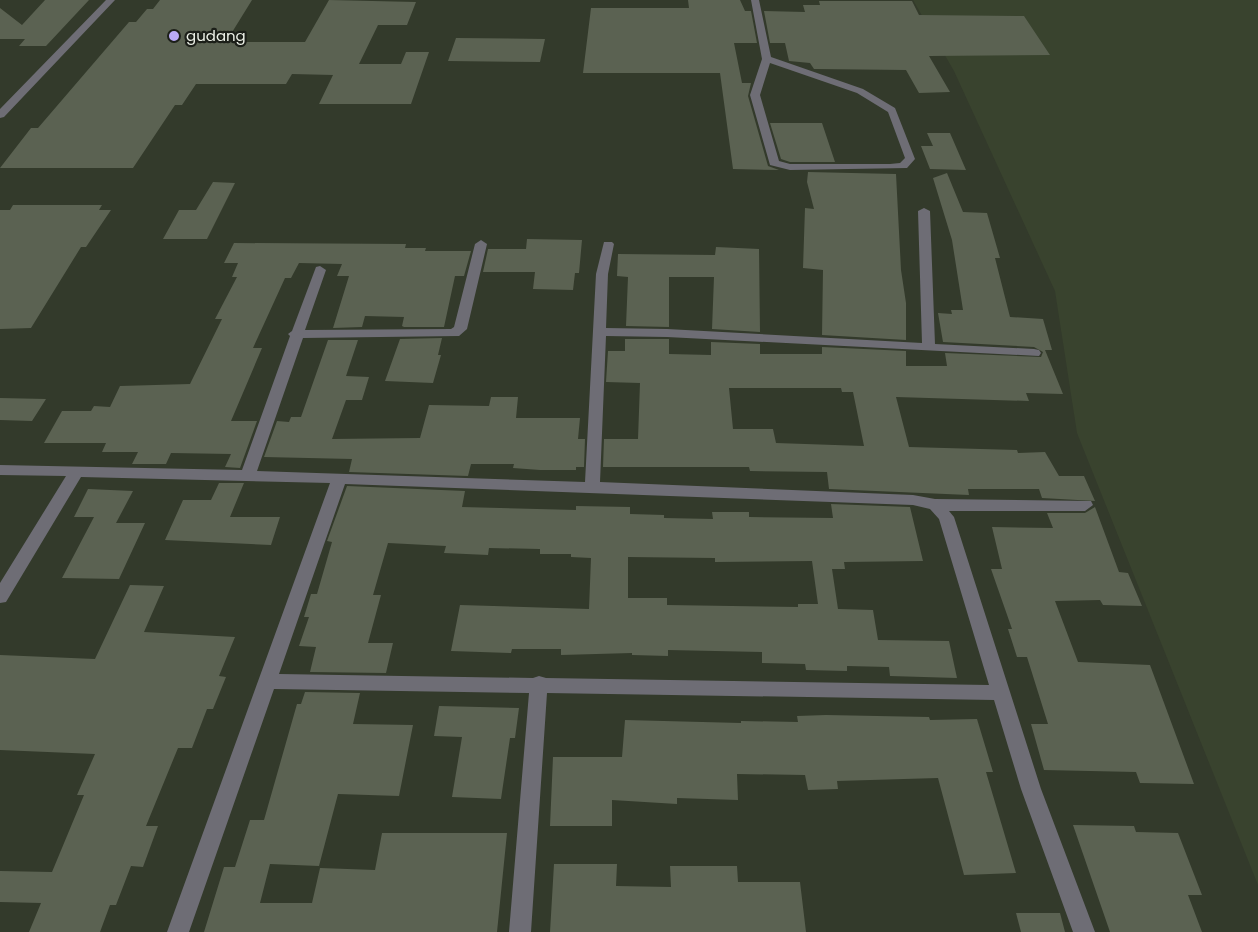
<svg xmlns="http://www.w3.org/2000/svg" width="1258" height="932" viewBox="0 0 1258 932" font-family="Poppins,sans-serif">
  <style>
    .built { fill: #39432e }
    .building { fill: #5b6252; fill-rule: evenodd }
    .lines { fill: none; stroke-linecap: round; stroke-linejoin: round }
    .minor { fill: #6e6d75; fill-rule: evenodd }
    .poi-dot { fill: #baaaf7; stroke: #1c1f19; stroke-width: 2 }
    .labels { text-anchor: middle; stroke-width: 4.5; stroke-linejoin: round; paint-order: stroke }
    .far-poi-label { font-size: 15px; fill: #ecf0e7; stroke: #1c1f19; text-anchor: start }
  </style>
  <rect width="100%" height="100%" fill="#333a2b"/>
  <!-- built -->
  <path class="built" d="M913 0H1258V885L1077 433 1055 291 954 71Z"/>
  <!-- building -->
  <path class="building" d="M45 0H89L46 46H19L25 39H0V8L22 25Z
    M160 0H252L226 42H305L329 0 416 2 407 25H378L359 64H401L406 52H429L411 104H319L333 75 292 74 286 84H196L182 105H175L133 168H0L31 128H38L129 22H136L147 9H153Z
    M688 0H740L745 11H751L757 43H734L742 83H751L748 96 768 166 779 170 733 169 720 73H583L591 8H689Z
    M819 1H912L919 15 1024 16 1050 55 929 56 950 92 919 93 906 70 814 69 810 63 789 61 785 43H770L764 11 805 12 803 5H820Z
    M456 38 545 39 540 62 448 61Z
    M770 123H822L835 162H790L781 159Z
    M927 133H950L966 170 930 169 921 146H933Z
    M808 172 896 174 901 270 906 303V340L822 335 823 270 803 268 805 208 814 209 807 182Z
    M947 173 963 212 987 213 1000 258H995L1010 317 1043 319 1052 350H1045L1063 394 1026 393 1029 401 896 397 909 447 1017 450 1018 453 1045 452 1059 476H1084L1095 501 1042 498 1039 489H968L969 495 829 489 827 472 750 471 749 467H603L604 439H638L640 383 606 382 608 351H625V339H669V354L711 355V342L760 344V354H822V347L906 351V366H947L945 353 1041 357 1043 352 1034 347 943 342 938 313 952 314 951 310H963L952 240 933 178ZM729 388H841L842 392H853L864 446 776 443 773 429H733Z
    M213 182 235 183 207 239H163L179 210H196Z
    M13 205H102L99 210H111L86 247H81L31 328 0 329V210H10Z
    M527 239 582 240 579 273H575L573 290 533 289 535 272H483L488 249H526Z
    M234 243 406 244 405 248H426L425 251H471L464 276H455L444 327H404L402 326 404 317 365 316 362 327 333 328 349 276H337L342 264 299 263 291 278H285L253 348H262L231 421H257L240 468 225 467 231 454 171 453 166 464H132L138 452H102L106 443H44L62 411H91L94 406 110 407 120 386 190 384 222 319H215L237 277H232L238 263H224Z
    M716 247 759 249 760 332 712 329 714 277H669V327L626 326 628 277 617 276 618 254 715 255Z
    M442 338 438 355H441L433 383 385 381 400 339Z
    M328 340H358L346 376 369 377 362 400H346L332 439 420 438 429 405 489 406 491 397H518L516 418H580L578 439H585L584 467H576V470H540L513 468 514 464H471L468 476 349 472 352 459 264 457 277 421 289 422 291 417H301Z
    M0 398 46 399 32 421 0 420Z
    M219 483H244L230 517H280L271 545 165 540 183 500H211Z
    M347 486 465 491 462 507 576 510V506L630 507V514L664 515V518L713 519 712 512H749V517L833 518 831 504 910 507 923 561 844 562 845 569H832L838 609 873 610 878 640 949 641 957 678 890 676 889 667 847 666V671L806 670 805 664 762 663V652L668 650V656L632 655V653L561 655V649H512L511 653 451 651 460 605 589 609 591 558 571 557V554H540V549L489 548 488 555 444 553 446 546 388 543 373 595H381L368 643H393L386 673 310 672 316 647 299 646 309 617H304L311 594H317L332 542 327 541ZM628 557 715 558V562L812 561 818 604H798V607L667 605V598H628Z
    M88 489 133 491 116 523H145L119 579 62 578 94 517H74Z
    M1095 507 1119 572 1128 573 1142 606 1103 605 1100 600 1055 601 1078 662 1150 665 1194 784 1140 783 1136 772 1044 770 1031 724H1048L1027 657H1017L1008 629H1012L991 569H1002L992 527 1053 528 1047 513H1085Z
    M130 585 164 586 144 632 235 637 219 676 226 677 213 709H207L192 748H178L146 826H158L143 867 131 866 116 905H110L100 932H29L41 903 0 902V871L52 872 84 795H77L95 754 0 750V655L95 659Z
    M305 692 360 693 353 724 413 725 399 796 338 794 319 866 270 864 260 903H312L320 868 375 870 382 833H507L497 932H204L224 867H235L250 820H264L297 704H301Z
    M439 706 519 708 515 738H510L501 799 452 797 462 737 434 736Z
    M826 715 929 717 930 720 977 719 993 772H986L1016 873 964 875 938 778 837 781 838 789 808 790 805 775 737 774 738 800 677 798V804L612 800V826H550L553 757H622L625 720 741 723V721L798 722 797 716Z
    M1073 825 1134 826 1136 832 1178 833 1202 895H1188L1202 932H1110Z
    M554 864H617L616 886 671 887 670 866H737L738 882H800L806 932H550Z
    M1016 913H1060L1065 932H1021Z"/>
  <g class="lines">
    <!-- minor -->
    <path class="minor" d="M106 0H115L4 117 0 118V109Z
      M751 0H759L771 57 863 89 895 108 915 159 907 168 790 170 770 165 750 95 762 59ZM770 63 857 93 888 112 905 158 900 163 890 164H790L779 161 760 95Z
      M924 208 930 211 935 344 1034 349 1039 350 1041 353 1039 356 667 337 606 336 600 482 913 495 935 499 1091 501 1093 505 1085 511H949L954 517 1041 789 1095 932H1073L1021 789 994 700 547 693 531 932H509L529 693 274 689 189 932H167L330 483 81 477 6 602 0 603V583L66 476 0 475V465L242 470 290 336 288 334 292 331 316 267 320 266 326 270 305 330 451 329 454 327 475 244 481 240 487 244 467 329 459 336 303 338 257 471 585 482 596 274 604 242H612L614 244 608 274 606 328 667 329 922 343 918 211ZM345 484 913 505 930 509 939 519 989 685 546 678 539 676 533 678 279 674Z"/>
  </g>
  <!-- markers -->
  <circle class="poi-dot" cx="174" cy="36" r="6"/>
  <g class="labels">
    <!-- far-poi labels -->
    <g class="far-poi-label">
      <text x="186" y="41">gudang</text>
    </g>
  </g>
</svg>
